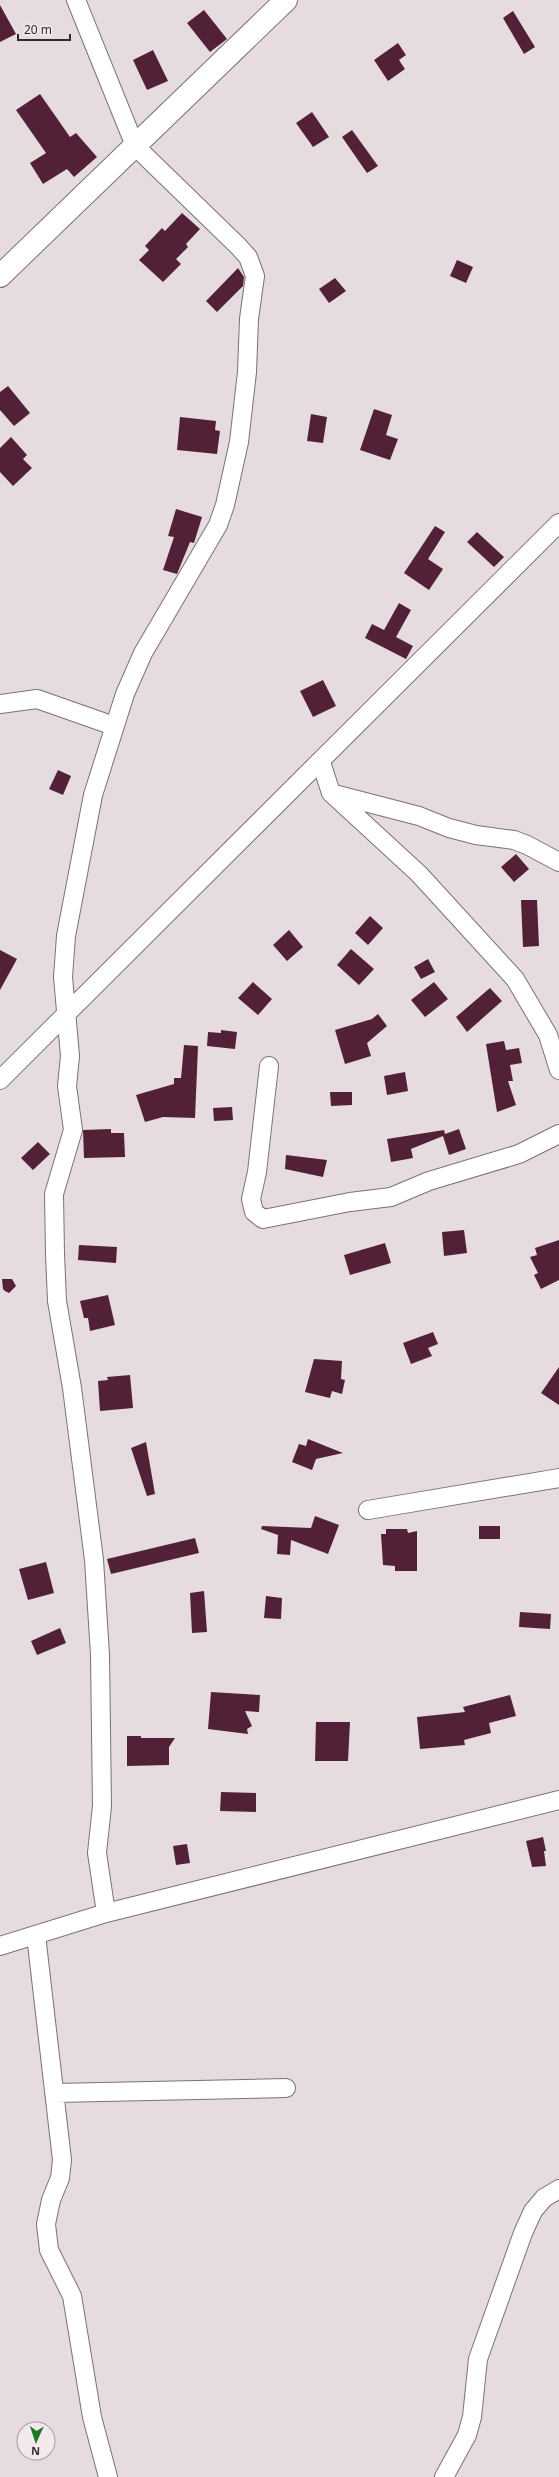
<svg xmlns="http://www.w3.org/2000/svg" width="559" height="2477" viewBox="0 0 559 2477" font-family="'Noto Sans',sans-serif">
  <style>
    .building { fill: #532137 }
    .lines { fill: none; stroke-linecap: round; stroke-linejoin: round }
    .minor-casing { stroke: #7b7275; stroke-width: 20 }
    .tertiary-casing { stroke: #7b7275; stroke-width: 24 }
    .minor { stroke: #fff; stroke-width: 18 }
    .tertiary { stroke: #fff; stroke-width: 22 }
  </style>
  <rect width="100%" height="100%" fill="#e6dcdf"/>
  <!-- building -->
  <path class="building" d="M0 5 16 34 0 42Z
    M204 10 227 39 210 52 187 23Z
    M513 11 535 47 524 54 503 18Z
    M398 43 406 55 399 60 405 69 388 81 374 60Z
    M153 50 168 81 147 90 133 60Z
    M40 94 70 137 76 133 97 157 74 177 67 169 43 184 30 163 46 153 16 110Z
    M312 112 329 137 313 147 296 123Z
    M352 130 378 166 367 173 342 137Z
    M182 213 200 229 186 244 188 247 176 259 181 264 163 282 139 260 149 250 145 246 162 228 165 231Z
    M457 260 473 267 466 283 450 276Z
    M238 268 244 277 243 286 217 312 206 301Z
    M335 278 346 291 329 303 319 289Z
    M8 386 30 413 14 426 0 410V392Z
    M374 409 392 415 386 435 398 439 390 460 360 450Z
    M311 414 327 417 323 443 307 441Z
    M180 417 216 421 215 430 220 431 217 454 177 450Z
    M11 437 27 455 23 459 32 468 13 486 0 472V448Z
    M176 509 202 517 194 543 190 542 177 574 163 570 174 537 168 536Z
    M435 526 445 532 428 559 443 569 429 590 404 573Z
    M477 532 504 557 494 567 467 542Z
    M399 603 411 610 396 637 413 646 406 659 365 638 372 624 384 630Z
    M323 680 336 706 313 717 300 691Z
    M58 770 71 776 63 795 49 789Z
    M516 854 529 869 514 882 501 867Z
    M521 900H537L539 946 523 947Z
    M370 916 383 928 368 945 355 933Z
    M289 930 303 947 287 961 273 945Z
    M351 949 374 969 359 985 337 965Z
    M0 950 17 959 0 990Z
    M428 959 435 972 421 979 414 967Z
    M253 982 272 999 258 1015 238 998Z
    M434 982 448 999 425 1017 411 1000Z
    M490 988 502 1001 467 1032 456 1017Z
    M378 1014 387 1026 367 1043 371 1056 345 1064 335 1030 372 1019Z
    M221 1030 237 1032 235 1049 207 1046 208 1032 221 1033Z
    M504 1041 506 1050 519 1048 522 1063 510 1065 513 1081H508L516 1105 497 1112 486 1044Z
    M184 1045 198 1046 195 1118 163 1117 145 1122 136 1095 174 1084V1078H181Z
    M405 1072 408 1091 387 1095 384 1076Z
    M330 1092H352V1105L331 1106Z
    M232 1107 233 1120 214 1121 213 1108Z
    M111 1129V1133H124L125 1157 84 1158 83 1130Z
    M459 1129 466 1149 449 1155 443 1136 411 1149 413 1158 391 1162 387 1139 444 1130 445 1134Z
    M38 1142 50 1154 33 1170 21 1158Z
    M286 1155 327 1160 323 1177 285 1169Z
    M464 1230 467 1253 444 1256 442 1232Z
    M559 1240V1280L541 1289 534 1275 538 1273 530 1257 537 1255 535 1248Z
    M385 1243 391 1263 350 1275 344 1255Z
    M79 1245 117 1247 116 1263 78 1260Z
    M2 1279H12L16 1286 9 1293 5 1291 3 1289Z
    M108 1295 115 1325 90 1331 88 1318H84L80 1301Z
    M433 1332 438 1344 428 1348 432 1356 411 1364 403 1343Z
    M314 1359 342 1361 341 1379 345 1380 342 1394 332 1391 330 1398 305 1392Z
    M559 1367V1405L541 1393Z
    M130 1375 133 1408 100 1411 98 1381 108 1380 107 1377Z
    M308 1439 343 1453 316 1459 312 1470 292 1462 299 1444 306 1446Z
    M146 1442 155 1494 147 1496 131 1448Z
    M315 1516 339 1525 328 1554 291 1540 290 1555 277 1554 278 1535 261 1529 262 1526 311 1528Z
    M479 1526H500V1539H479Z
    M386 1529H407L408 1533 417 1531V1571H395V1566L383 1565 381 1534H386Z
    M195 1538 199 1553 111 1574 107 1559Z
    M46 1562 54 1593 28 1600 19 1569Z
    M204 1591 207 1632 192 1633 190 1593Z
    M266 1596 282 1598 281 1619 264 1618Z
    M520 1612 551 1614 550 1629 519 1627Z
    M60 1628 66 1643 37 1655 31 1641Z
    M211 1692 260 1695 259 1712 245 1711 252 1726 247 1729 248 1734 208 1729Z
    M510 1695 516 1716 489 1723 491 1733 464 1740 465 1745 420 1749 417 1717 465 1712 463 1707Z
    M316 1722H350L348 1761H315Z
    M127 1736H141V1738H175L169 1747V1765L127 1766Z
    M221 1792 256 1793V1812L220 1811Z
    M543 1837 546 1851H544L546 1866 532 1867 526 1841Z
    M187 1844 190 1863 176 1865 173 1846Z"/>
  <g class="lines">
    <!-- minor casing -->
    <g class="minor-casing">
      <path id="minor" d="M76 0 135 146 238 246 248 257 255 276 249 319 247 372 239 442 225 505 218 525 143 653 125 694 93 795 66 936 63 977 70 1056 67 1086 73 1130 54 1194 55 1254 57 1301 72 1388 94 1560 100 1655 102 1806 97 1853 106 1913
        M0 704 37 699 114 726
        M321 762 331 793 419 874 515 979 548 1035 559 1070
        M334 794 419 816 449 828 476 835 514 840 527 845 559 862
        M269 1066 257 1172 251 1199 254 1212 263 1219 350 1202 391 1197 429 1181 519 1154 559 1134
        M0 1080 559 523
        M368 1510 559 1478
        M36 1935 62 2160 60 2178 51 2200 46 2224 49 2250 72 2296 92 2417 108 2477
        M0 1946 106 1913 559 1800
        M55 2093 286 2088
        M444 2477 467 2435 472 2417 478 2359 523 2233 533 2211 544 2198 559 2189"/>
    </g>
    <!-- tertiary casing -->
    <g class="tertiary-casing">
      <path id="tertiary" d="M0 276 286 0"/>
    </g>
    <!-- minor -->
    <use href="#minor" class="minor"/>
    <!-- tertiary -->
    <use href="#tertiary" class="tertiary"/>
  </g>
  <!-- north arrow -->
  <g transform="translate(36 2441) rotate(183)"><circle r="19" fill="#f3e9ec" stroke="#a59da0"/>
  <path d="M0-3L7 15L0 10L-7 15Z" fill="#1c7725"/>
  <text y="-6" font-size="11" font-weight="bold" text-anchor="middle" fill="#302c2e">N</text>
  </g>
  <!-- scale -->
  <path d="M18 34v6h52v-6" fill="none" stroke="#302c2e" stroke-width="2"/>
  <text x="24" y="34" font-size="12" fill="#302c2e" stroke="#f3e9ec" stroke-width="3" paint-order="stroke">20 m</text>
</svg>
